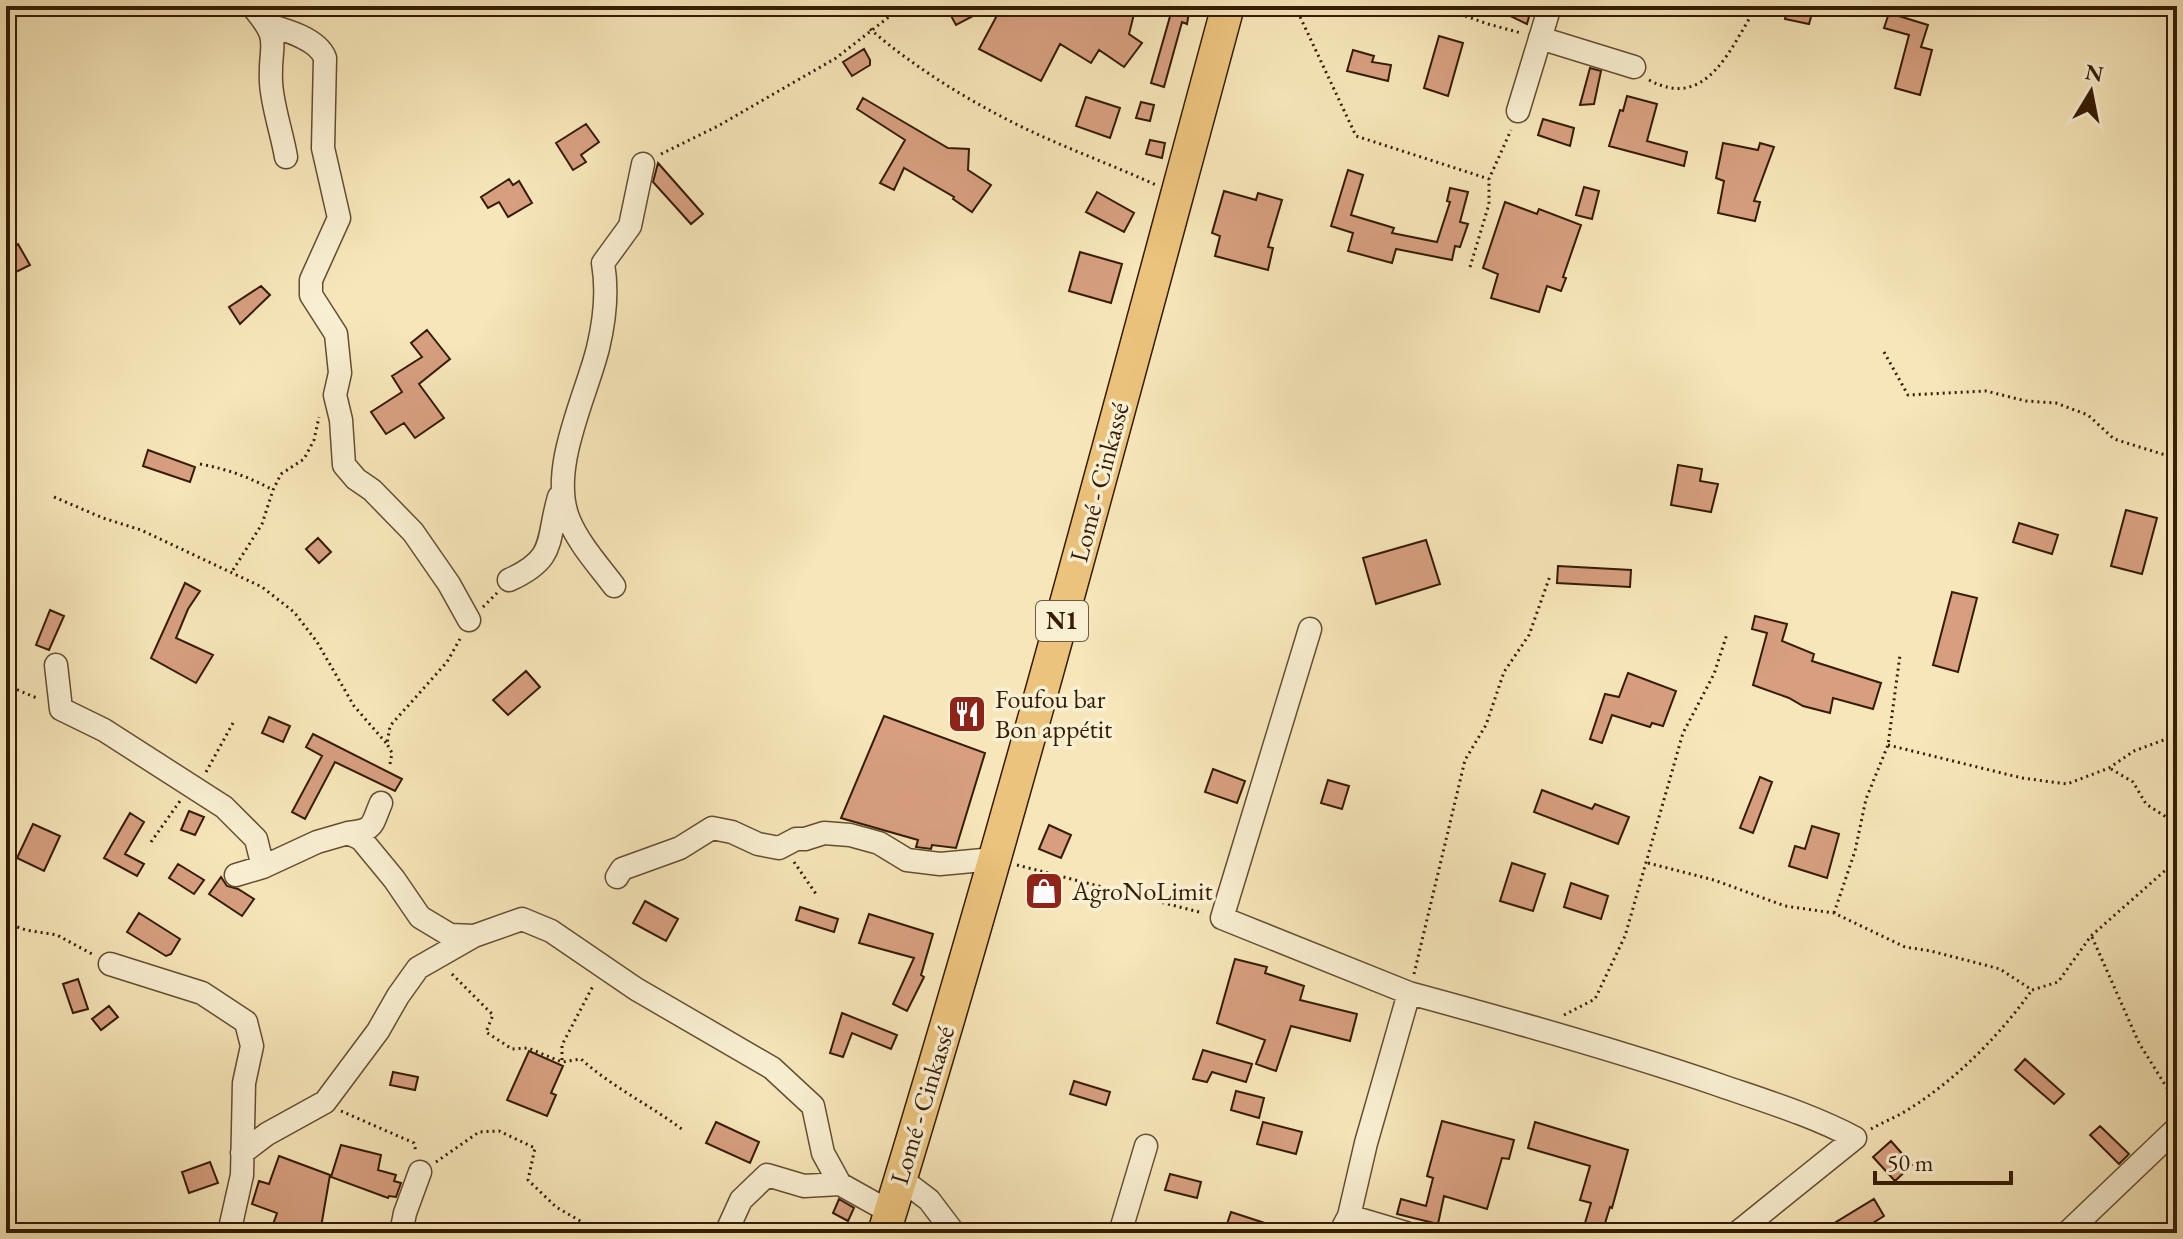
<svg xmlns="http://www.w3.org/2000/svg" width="2183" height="1239" viewBox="0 0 2183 1239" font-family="'EB Garamond',serif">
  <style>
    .building { fill: #d79f80; stroke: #351c04; stroke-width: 2 }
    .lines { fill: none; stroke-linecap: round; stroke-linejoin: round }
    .minor-casing { stroke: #654e31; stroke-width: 25 }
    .highway-casing { stroke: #351c04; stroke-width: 35 }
    .path { stroke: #351c04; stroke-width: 3; stroke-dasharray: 2 4; stroke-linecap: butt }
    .minor { stroke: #f9efd2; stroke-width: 22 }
    .highway { stroke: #ebc37c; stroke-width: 32 }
    .labels { text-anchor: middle; stroke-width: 7; stroke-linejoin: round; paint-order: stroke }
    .shield { fill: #f9efd2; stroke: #705b42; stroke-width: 2 }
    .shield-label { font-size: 24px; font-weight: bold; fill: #351c04 }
    .street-label { font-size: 26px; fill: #351c04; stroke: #f9efd2 }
    .poi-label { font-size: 26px; fill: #351c04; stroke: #f9efd2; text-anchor: start }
  </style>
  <rect width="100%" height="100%" fill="#f6e6b9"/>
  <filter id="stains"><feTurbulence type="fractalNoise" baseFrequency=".0025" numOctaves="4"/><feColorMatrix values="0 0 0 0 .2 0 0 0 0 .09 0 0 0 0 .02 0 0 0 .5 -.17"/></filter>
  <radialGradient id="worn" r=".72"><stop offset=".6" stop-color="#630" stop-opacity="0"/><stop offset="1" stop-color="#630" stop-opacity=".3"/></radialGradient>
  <!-- building -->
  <path class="building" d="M961 6H992L956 25 949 12Z
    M1002 6H1136L1129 34 1142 43 1124 67 1099 50 1091 63 1060 44 1041 81 979 49Z
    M1173 6H1190L1187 24 1182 22 1164 87 1151 83Z
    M1490 6H1532L1527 24Z
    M1788 6H1814L1809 24 1785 19Z
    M1889 13 1928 25 1921 47 1932 50 1920 95 1895 88 1909 35 1884 28Z
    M1439 36 1463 43 1448 96 1424 88Z
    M864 49 870 60V65L852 76 843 62Z
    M1353 50 1374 56 1372 62 1391 65 1388 81 1347 71Z
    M1590 68 1601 71 1594 104 1580 105Z
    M1627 96 1657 104 1647 141 1687 152 1684 166 1609 146 1620 110 1623 111Z
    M1086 97 1120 108 1110 138 1076 126Z
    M863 98 948 148 969 149 968 170 991 185 972 212 953 199 954 197 904 168 894 190 880 183 905 140 857 109Z
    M1141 102 1154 105 1150 121 1136 118Z
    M1543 119 1574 128 1570 146 1538 135Z
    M586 124 599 142 581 155 586 162 573 170 556 143Z
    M1150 140 1165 143 1162 158 1146 154Z
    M1723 143 1758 150 1760 143 1774 147 1754 201 1760 202 1755 221 1718 213 1724 181 1716 178Z
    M658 163 703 214 691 224 653 182Z
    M1348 170 1363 175 1351 215 1394 228 1392 233 1437 242 1450 202 1447 201 1450 188 1468 192 1460 222 1468 224 1460 247 1455 246 1452 260 1396 249 1392 263 1348 251 1353 233 1331 226Z
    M509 179 513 185 519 181 532 203 508 217 499 202 488 208 481 197Z
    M1584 187 1599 191 1592 219 1576 215Z
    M1224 191 1256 200 1258 193 1282 200 1268 247 1273 248 1268 270 1215 256 1220 236 1212 233Z
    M1097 192 1134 213 1124 232 1086 212Z
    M1505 202 1537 214 1539 209 1581 225 1563 277 1566 278 1561 291 1547 286 1539 312 1491 298 1498 274 1483 268Z
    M18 244 30 265 6 277V251Z
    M1080 252 1122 264 1111 303 1069 291Z
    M261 286 270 295 240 324 229 307Z
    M427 330 450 359 419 384 444 418 415 438 404 423 386 434 371 412 402 392 392 376 422 357 411 343Z
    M148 450 195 467 190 482 143 466Z
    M1678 465 1702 469 1700 481 1718 484 1711 512 1671 505Z
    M2126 510 2157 518 2142 574 2111 566Z
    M2019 523 2058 535 2052 554 2013 542Z
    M318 538 331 552 319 563 306 549Z
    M1426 540 1440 584 1376 604 1363 558Z
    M1558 566 1631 570 1630 587 1557 583Z
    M185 583 200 591 188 609 176 638 213 655 196 683 151 658Z
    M1952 592 1977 598 1958 672 1933 665Z
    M50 610 64 616 49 650 36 645Z
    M1755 616 1787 624 1782 641 1814 654 1812 661 1881 683 1873 709 1833 698 1830 713 1803 706 1789 698 1753 685 1767 633 1752 629Z
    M526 671 540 687 508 715 493 700Z
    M1628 673 1676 691 1663 726 1652 723 1650 727 1612 715 1602 743 1590 739 1605 694 1619 697Z
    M884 716 985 753 956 848 932 845 931 849 916 847 918 840 841 818Z
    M269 717 290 726 283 742 262 733Z
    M313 734 402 779 395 791 335 762 305 819 292 812 322 756 306 747Z
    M1213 769 1245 781 1237 803 1205 792Z
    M1760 777 1772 782 1753 833 1740 828Z
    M1328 780 1349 786 1342 809 1321 803Z
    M1542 790 1592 809 1595 804 1629 817 1618 844 1534 812Z
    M189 811 204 817 195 835 181 830Z
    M130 813 144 822 125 854 144 864 137 876 104 858Z
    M33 824 60 836 44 871 17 858Z
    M1049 825 1071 835 1061 858 1039 849Z
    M1812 826 1839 834 1827 878 1789 866 1795 846 1805 849Z
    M1512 863 1545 874 1533 911 1500 901Z
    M178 864 204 880 194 894 169 878Z
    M221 877 227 886 238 889 254 899 242 916 209 894Z
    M1571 883 1608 896 1601 919 1564 907Z
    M645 901 678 919 666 941 633 923Z
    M800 907 838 919 834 932 796 920Z
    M139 913 180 939 171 954 166 956 127 932Z
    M869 914 933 934 921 975 924 977 907 1011 893 1004 914 958 859 943Z
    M1235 959 1267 967 1265 973 1304 986 1300 1000 1357 1014 1350 1041 1291 1026 1276 1071 1256 1064 1265 1040 1217 1023Z
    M78 979 88 1009 73 1013 63 984Z
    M109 1006 118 1017 101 1030 92 1019Z
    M842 1013 897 1035 891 1049 852 1033 843 1057 830 1053Z
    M1203 1050 1252 1064 1246 1082 1212 1072 1207 1082 1193 1079Z
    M529 1051 563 1066 551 1093 556 1095 547 1116 507 1100Z
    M2025 1059 2064 1094 2054 1104 2015 1070Z
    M393 1072 418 1077 415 1090 390 1085Z
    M1074 1081 1110 1092 1106 1105 1070 1094Z
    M1236 1091 1264 1098 1259 1118 1231 1110Z
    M1442 1121 1514 1140 1509 1159 1502 1158 1487 1209 1444 1196 1438 1224 1397 1214 1401 1199 1426 1206 1433 1178 1427 1176Z
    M716 1122 759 1142 750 1163 706 1143Z
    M1263 1122 1302 1132 1296 1154 1257 1144Z
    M1535 1122 1628 1150 1612 1208 1610 1207 1602 1233H1582L1591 1203 1580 1200 1590 1166 1528 1148Z
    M2100 1126 2129 1154 2119 1164 2090 1135Z
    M1891 1141 1912 1165 1895 1181 1873 1157Z
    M341 1145 381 1155 378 1170 396 1175 394 1181 401 1183 396 1197 389 1196 388 1198 331 1177Z
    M279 1156 330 1175 320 1233H270L277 1213 252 1204 259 1181 269 1184Z
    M210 1162 218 1183 189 1193 182 1172Z
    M1170 1174 1201 1182 1197 1198 1165 1190Z
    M839 1199 854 1208 848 1221 833 1213Z
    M1874 1199 1884 1216 1857 1233H1818Z
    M1231 1212 1286 1230 1285 1233H1224Z"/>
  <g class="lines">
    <!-- minor casing -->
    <g class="minor-casing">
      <path id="minor" d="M252 6C283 42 269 41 271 82 272 105 282 133 286 157
        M268 25C286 30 318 39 325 58L323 148 339 218 311 280V295L336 334 340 373 335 395 341 420 344 465 356 479 372 490 413 532 449 584 469 620
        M1540 38 1634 67
        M1518 111 1550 6
        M509 580C558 558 546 540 559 497
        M614 586C599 566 579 544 569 520 548 470 586 397 598 348 605 319 608 292 603 263L630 226 643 164
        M1310 629 1222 918 1409 993
        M56 665 61 709 104 730 224 807 256 839 263 867
        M348 833C375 830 371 826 381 803
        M236 875 263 867 317 842 348 833 361 839 394 879 420 917 450 935 474 936 522 919 551 931 636 989 772 1068 813 1106 823 1153 840 1184 890 1212
        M617 877 622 869 680 848 712 828 732 832 758 844 779 848 796 839H805L824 833 850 835 879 843 907 860 940 864 994 859
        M110 964 202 993 246 1022 252 1046 244 1083 242 1175 229 1233
        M242 1153 267 1134 325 1102 378 1031 398 996 418 968 474 936
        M900 1178 929 1200 954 1233
        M1349 1216 1406 1233
        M401 1233 405 1213 420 1172
        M726 1233 741 1200 767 1175 804 1186 840 1184
        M1120 1233 1146 1146
        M1340 1233 1349 1216 1366 1143 1409 993C1513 1021 1617 1050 1719 1085 1765 1101 1812 1115 1855 1138L1737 1233
        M2067 1233 2177 1128"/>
    </g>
    <!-- highway casing -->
    <g class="highway-casing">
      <path id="highway" d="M884 1233C1009 827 1117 416 1228 6"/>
    </g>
    <!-- path -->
    <path class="path" d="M1295 6 1356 136 1489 179
      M1437 6 1488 24 1521 33
      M870 29C917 70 980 108 1037 134 1076 152 1117 167 1156 185
      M1649 80C1708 112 1731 46 1757 6
      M661 154 718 126 836 58 903 6
      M1470 267 1489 204V179L1511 130
      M1884 352 1908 395 1986 391 2026 401 2056 403 2088 415 2114 439 2162 454 2177 455
      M200 464C227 469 249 477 273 490
      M54 497 103 518 141 530 262 587 294 612 317 642 354 706 387 744
      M233 570 262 524 273 490 281 474 304 459 314 440 319 417
      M483 607 497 593
      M6 685 39 699
      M1888 745 2022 778 2067 784 2109 768 2134 751 2177 735
      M390 764 392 753 387 744 390 726 447 662 460 639
      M2111 769 2133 782 2146 804 2177 824
      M206 772 233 723
      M151 842 180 801
      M794 862 816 894
      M1648 863 1714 880 1785 906 1834 913 1905 947 1931 951 2000 969 2032 990 2058 982 2091 936 2177 860
      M1017 865 1203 913
      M1834 913 1855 851 1866 799 1888 745 1900 655
      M6 923 26 930 57 935 92 954
      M2092 937 2139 1043 2177 1104
      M452 974 493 1015 486 1032 512 1049 528 1048 562 1062 581 1059C612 1087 650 1105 683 1130
      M1414 974 1465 760 1486 725 1504 672 1529 635 1550 576
      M1564 1015 1595 999 1625 936 1683 733 1714 674 1727 634
      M562 1060V1045L594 984
      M341 1111 414 1143 416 1152
      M1871 1129C1883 1122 1897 1117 1909 1109 1957 1079 2000 1035 2032 990
      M436 1162 479 1132 499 1131 535 1148 528 1180 556 1207 601 1233"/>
    <!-- minor -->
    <use href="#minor" class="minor"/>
    <!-- highway -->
    <use href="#highway" class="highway"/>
  </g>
  <!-- icons -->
  <defs>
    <g id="restaurant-square" transform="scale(2)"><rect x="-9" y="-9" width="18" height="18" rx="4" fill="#8f2418" stroke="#f9efd2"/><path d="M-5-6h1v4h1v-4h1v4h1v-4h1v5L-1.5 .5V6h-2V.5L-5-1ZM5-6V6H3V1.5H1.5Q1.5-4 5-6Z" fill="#fff"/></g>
    <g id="shop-square" transform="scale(2)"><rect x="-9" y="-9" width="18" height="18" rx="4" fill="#8f2418" stroke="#f9efd2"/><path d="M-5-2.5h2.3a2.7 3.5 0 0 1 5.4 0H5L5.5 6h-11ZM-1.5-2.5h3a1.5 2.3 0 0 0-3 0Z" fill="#fff"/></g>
  </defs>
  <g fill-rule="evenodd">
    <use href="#restaurant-square" x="967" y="714"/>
    <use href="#shop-square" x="1044" y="891"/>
  </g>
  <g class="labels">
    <!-- shield labels -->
    <rect class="shield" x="1036" y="601" width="52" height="40" rx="6"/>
    <g class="shield-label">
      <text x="1062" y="629">N1</text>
    </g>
    <!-- street labels -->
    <g class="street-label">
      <text transform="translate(1099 482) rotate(-75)" y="9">Lomé - Cinkassé</text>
      <text transform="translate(922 1105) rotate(-73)" y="9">Lomé - Cinkassé</text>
    </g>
    <!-- poi labels -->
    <g class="poi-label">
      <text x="995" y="708">Foufou bar<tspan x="995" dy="30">Bon appétit</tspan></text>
      <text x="1072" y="900">AgroNoLimit</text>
    </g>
  </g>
  <!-- margin -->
  <rect width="2183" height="1239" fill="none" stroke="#f6e6b9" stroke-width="32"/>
  <rect x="8" y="8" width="2167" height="1223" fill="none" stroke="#351c04" stroke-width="4"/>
  <rect x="16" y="16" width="2151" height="1207" fill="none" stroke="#351c04" stroke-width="2"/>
  <!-- north arrow -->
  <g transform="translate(2091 92) rotate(10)" stroke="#f9efd2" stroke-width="6" paint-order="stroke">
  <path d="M0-6L14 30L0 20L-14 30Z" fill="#351c04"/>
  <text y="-12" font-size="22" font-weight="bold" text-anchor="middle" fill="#351c04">N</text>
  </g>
  <!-- scale -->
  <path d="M1875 1171v12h136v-12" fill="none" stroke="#351c04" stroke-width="4"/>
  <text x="1887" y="1171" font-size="24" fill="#351c04" stroke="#f9efd2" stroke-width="6" paint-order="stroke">50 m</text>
  <rect width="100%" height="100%" filter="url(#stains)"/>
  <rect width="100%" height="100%" fill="url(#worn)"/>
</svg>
